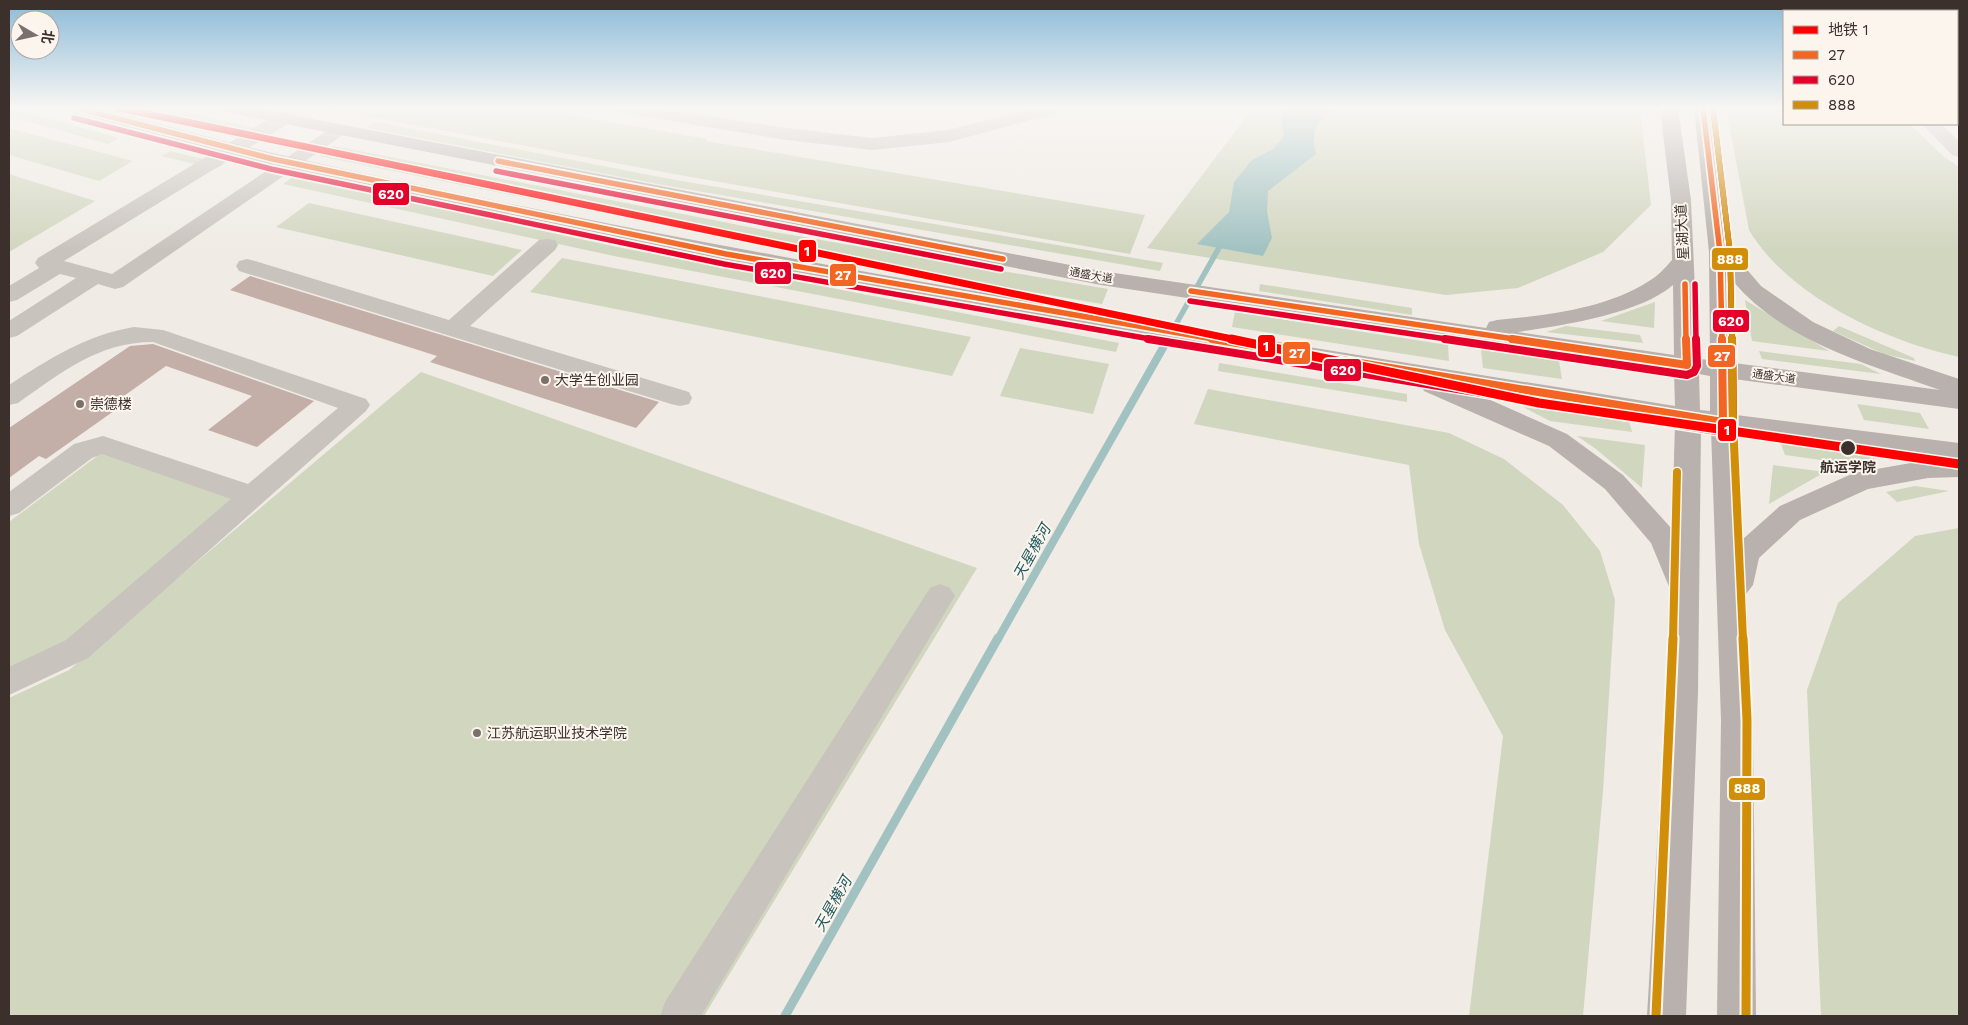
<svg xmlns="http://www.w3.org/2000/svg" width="1968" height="1025" viewBox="0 0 1968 1025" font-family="'Work Sans','Noto Sans SC',sans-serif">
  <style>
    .green { fill: #d1d6bf }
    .water { fill: #a1c2c1 }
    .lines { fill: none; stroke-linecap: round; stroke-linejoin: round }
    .stream-far2 { stroke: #a1c2c1; stroke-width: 5.5 }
    .stream-far1 { stroke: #a1c2c1; stroke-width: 8 }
    .stream { stroke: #a1c2c1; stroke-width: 9 }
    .building { fill: #c3afa7 }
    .minor { fill: #c9c3be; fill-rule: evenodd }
    .major { fill: #b8b1ad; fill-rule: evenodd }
    .bus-1-far1-casing { stroke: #fbf5ee; stroke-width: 9 }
    .bus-1-casing { stroke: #fbf5ee; stroke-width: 11 }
    .bus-2-far1-casing { stroke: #fbf5ee; stroke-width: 9 }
    .bus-2-casing { stroke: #fbf5ee; stroke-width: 11 }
    .bus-3-far2-casing { stroke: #fbf5ee; stroke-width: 9 }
    .bus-3-far1-casing { stroke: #fbf5ee; stroke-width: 11 }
    .bus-3-casing { stroke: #fbf5ee; stroke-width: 13 }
    .bus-1-far1 { stroke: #f26522; stroke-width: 5.5 }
    .bus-1 { stroke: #f26522; stroke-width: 8 }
    .bus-2-far1 { stroke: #e4002b; stroke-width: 5.5 }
    .bus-2 { stroke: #e4002b; stroke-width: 8 }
    .bus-3-far2 { stroke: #d18e09; stroke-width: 5.5 }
    .bus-3-far1 { stroke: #d18e09; stroke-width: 8 }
    .bus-3 { stroke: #d18e09; stroke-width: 9 }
    .metro-1-far1-casing { stroke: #fbf5ee; stroke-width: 10 }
    .metro-1-casing { stroke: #fbf5ee; stroke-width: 12 }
    .metro-1-far1 { stroke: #f00; stroke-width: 7 }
    .metro-1 { stroke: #f00; stroke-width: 9 }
    .poi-dot { fill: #7a716c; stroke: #fbf5ee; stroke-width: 2 }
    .stop-dot { fill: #3b302b; stroke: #fbf5ee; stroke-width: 2 }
    .labels { text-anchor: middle; stroke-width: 4; stroke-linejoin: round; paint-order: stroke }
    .far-street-label { font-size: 11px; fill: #3b302b; stroke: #fbf5ee }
    .street-label { font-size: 14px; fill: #3b302b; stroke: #fbf5ee }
    .poi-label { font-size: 14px; fill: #3b302b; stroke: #fbf5ee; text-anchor: start }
    .stop-label { font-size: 14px; font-weight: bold; fill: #3b302b; stroke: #fbf5ee }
    .water-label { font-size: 15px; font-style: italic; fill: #1f5a5e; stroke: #fbf5ee }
    .line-badge { stroke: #fbf5ee; stroke-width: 2 }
    .badge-label { font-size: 14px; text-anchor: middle; font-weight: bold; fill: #fff }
  </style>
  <rect width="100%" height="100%" fill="#f0ebe5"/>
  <!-- green -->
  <path class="green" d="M9 108 119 138 108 144 9 116Z
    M117 108H170L273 133 257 142Z
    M325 108H530L707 139 706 141 1145 215 1130 254 674 174Z
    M1253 108H1640L1651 205 1603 252 1518 288 1446 295 1147 248Z
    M1726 108H1784V124H1910L1943 156 1959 167V357C1885 341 1789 297 1749 230Z
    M376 122 670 179 1163 263 1160 271 663 185 367 128Z
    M9 128 133 161 99 181 9 155Z
    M334 146 774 232 1108 289 1102 304 764 246 319 156Z
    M170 151 224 164 215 169 161 156Z
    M9 174 95 201 9 252Z
    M293 177 622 248 1119 343 1116 352 614 256 283 184Z
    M309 203 522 250 493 276 276 227Z
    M562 258 971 337 952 376 530 292Z
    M1260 284 1412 308V315L1259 291Z
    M1745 300 1829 351 1752 341Z
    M1655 302 1654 328 1601 321Z
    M1235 312 1448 345 1449 361 1232 327Z
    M1566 326 1640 335 1643 343 1546 332Z
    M1839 326 1914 358 1915 361 1884 354 1833 331Z
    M1020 348 1109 364 1093 414 1000 396Z
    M1481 350 1559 361 1562 379 1483 368Z
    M1759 351 1861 364 1881 374 1762 359Z
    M1219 363 1407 394V402L1218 371Z
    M421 372 977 568 704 1016H9V698L69 670Z
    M1208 389 1449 433 1504 459 1563 505 1600 551 1615 600 1603 791 1583 1016H1469L1503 736 1445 630 1419 544 1409 465 1194 424Z
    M1857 404 1920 413 1929 429 1864 420Z
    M1523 407 1629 421 1632 432 1550 421Z
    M1577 436 1645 445 1642 488 1596 449Z
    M1781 444 1874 458 1876 461 1857 465 1785 455Z
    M112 445 242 498 68 647 9 673V522Z
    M1773 465 1825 472 1769 504Z
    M1915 486 1949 491 1897 502 1886 492Z
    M1959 528V1016H1821L1807 690 1838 603 1915 536Z"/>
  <!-- water -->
  <path class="water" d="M1288 108H1334C1317 122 1310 131 1316 154L1268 191 1267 211 1272 238 1263 256 1197 244 1229 212 1234 182 1252 160 1273 149 1284 136 1281 118Z"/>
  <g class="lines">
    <!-- stream-far2 -->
    <path class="stream-far2" d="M1167 340 1224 239"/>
    <!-- stream-far1 -->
    <path class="stream-far1" d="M998 639 1168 339"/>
    <!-- stream -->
    <path class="stream" d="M785 1016 998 638"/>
  </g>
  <!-- building -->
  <path class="building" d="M250 276 659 402 636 428 430 362 437 356 230 290Z
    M153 344 314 401 257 447 208 430 252 396 166 366 114 403 121 406 46 459 39 456 9 478V428L130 346Z"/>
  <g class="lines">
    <!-- minor -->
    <path class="minor" d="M614 108H655L787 128 872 138 948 130 1035 108H1064L1061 112 949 142 872 150 787 140 623 113 617 112Z
      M284 112 291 114 293 118 291 122 64 261 112 274 334 126H348L350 130 123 287 115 289 98 284 17 336 9 338V321L76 278 60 274 17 300 9 302V286L39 268 35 263 38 258 277 114Z
      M1922 124H1941L1959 141V157L1952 155Z
      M547 239 555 240 558 245 555 250 470 326 689 392 692 398 689 404 680 406 671 404 239 271 236 266 239 261 247 259 255 261 449 320 539 240Z
      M134 327 163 330 366 399 370 405 366 411 88 658 9 695V667L66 640 231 499 102 454 92 458 19 513 9 516V492L74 444 103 436 248 484 338 408 153 342C98 342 61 373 18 403L9 405V385C49 359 86 335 134 327Z
      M940 584 950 588 955 596 950 604 701 1016H660L665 1002 930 588Z"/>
    <!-- major -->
    <path class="major" d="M68 108H97C157 123 217 140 277 154 739 258 1207 331 1675 406L1674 371 1101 285 230 113 224 112 221 108H256L1101 271 1486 328 1489 322 1497 320C1547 315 1606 309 1649 281 1658 276 1665 268 1672 260L1671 200 1660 108H1678L1691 200 1698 359 1710 360 1709 252 1694 108H1712L1731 251 1761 286 1813 322 1870 349 1959 379V409L1734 379 1736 415 1959 443V477L1928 478 1868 489 1800 520 1759 558 1753 585 1746 594 1753 720 1756 1016H1717L1721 720 1711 429 1701 427 1698 692 1686 1016H1647L1666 692 1670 589 1651 543 1605 489 1549 446 1424 391 1421 385 1423 381 1126 332 726 260 273 165 71 112ZM1732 280C1782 341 1868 364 1940 390L1734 363ZM1673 285 1674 355 1517 332C1560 326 1640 314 1673 285ZM1699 374 1710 376V411L1700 410ZM1461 387 1675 423 1672 529 1623 475 1567 434ZM1736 432 1942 459 1928 460 1854 473 1780 506 1743 539Z"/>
    <!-- bus-1-far1 casing -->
    <g class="bus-1-far1-casing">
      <path id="bus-1-far1" d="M77 108 273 159 726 254 1219 340
        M1703 108 1720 252 1722 340
        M498 161 1003 259
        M1685 284 1686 340
        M1191 291 1521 340"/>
    </g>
    <!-- bus-1 casing -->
    <g class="bus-1-casing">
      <path id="bus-1" d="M1212 339 1723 422 1722 339
        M1512 339 1687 365 1686 339"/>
    </g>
    <!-- bus-2-far1 casing -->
    <g class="bus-2-far1-casing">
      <path id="bus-2-far1" d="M1713 108 1730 252 1732 340
        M74 118 271 169 724 264 1156 340
        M496 171 1001 269
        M1695 284 1696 340
        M1190 301 1453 340"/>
    </g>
    <!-- bus-2 casing -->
    <g class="bus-2-casing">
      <path id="bus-2" d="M1148 339 1723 432 1730 430 1733 423 1732 339
        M1445 339 1687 375 1694 372 1697 366 1696 339"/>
    </g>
    <!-- bus-3-far2 casing -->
    <g class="bus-3-far2-casing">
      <path id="bus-3-far2" d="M1713 108 1730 252 1732 340"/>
    </g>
    <!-- bus-3-far1 casing -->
    <g class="bus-3-far1-casing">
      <path id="bus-3-far1" d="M1732 339 1733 422 1743 639
        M1673 639 1677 472"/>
    </g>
    <!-- bus-3 casing -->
    <g class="bus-3-casing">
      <path id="bus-3" d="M1743 638 1747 720 1746 1016
        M1656 1016 1673 638"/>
    </g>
    <!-- bus-1-far1 -->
    <use href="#bus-1-far1" class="bus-1-far1"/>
    <!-- bus-1 -->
    <use href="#bus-1" class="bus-1"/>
    <!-- bus-2-far1 -->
    <use href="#bus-2-far1" class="bus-2-far1"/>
    <!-- bus-2 -->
    <use href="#bus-2" class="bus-2"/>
    <!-- bus-3-far2 -->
    <use href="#bus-3-far2" class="bus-3-far2"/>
    <!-- bus-3-far1 -->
    <use href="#bus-3-far1" class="bus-3-far1"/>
    <!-- bus-3 -->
    <use href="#bus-3" class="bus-3"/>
    <!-- metro-1-far1 casing -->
    <g class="metro-1-far1-casing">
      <path id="metro-1-far1" d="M119 108 1237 340"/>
    </g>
    <!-- metro-1 casing -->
    <g class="metro-1-casing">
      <path id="metro-1" d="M1231 339 1539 403 1959 464"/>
    </g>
    <!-- metro-1-far1 -->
    <use href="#metro-1-far1" class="metro-1-far1"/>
    <!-- metro-1 -->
    <use href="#metro-1" class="metro-1"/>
  </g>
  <!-- sky -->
  <linearGradient id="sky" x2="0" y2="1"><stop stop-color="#8bbad8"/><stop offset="0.43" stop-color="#f8f6f3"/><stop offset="1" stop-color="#f8f6f3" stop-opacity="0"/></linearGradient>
  <rect width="1968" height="251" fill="url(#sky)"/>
  <!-- markers -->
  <g class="poi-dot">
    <circle cx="545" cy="380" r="5"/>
    <circle cx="80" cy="404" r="5"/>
    <circle cx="477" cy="733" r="5"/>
  </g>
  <circle class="stop-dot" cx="1848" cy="448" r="8"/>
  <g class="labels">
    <!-- far-street labels -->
    <g class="far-street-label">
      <text transform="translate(1091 275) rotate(10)" y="4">通盛大道</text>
      <text transform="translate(1774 376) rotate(8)" y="4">通盛大道</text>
    </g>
    <!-- street labels -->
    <g class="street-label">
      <text transform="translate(1682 232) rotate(-93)" y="5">星湖大道</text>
    </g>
    <!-- poi labels -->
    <g class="poi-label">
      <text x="555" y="385">大学生创业园</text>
      <text x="90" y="409">崇德楼</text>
      <text x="487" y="738">江苏航运职业技术学院</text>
    </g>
    <!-- stop labels -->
    <g class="stop-label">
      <text x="1848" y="472">航运学院</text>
    </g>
    <!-- water labels -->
    <g class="water-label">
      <text transform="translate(1032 552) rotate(-61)" y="5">天星横河</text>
      <text transform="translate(833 904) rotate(-61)" y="5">天星横河</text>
    </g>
  </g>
  <g class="line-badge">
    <rect x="372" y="182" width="38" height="24" rx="5" fill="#e4002b"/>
    <rect x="798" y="239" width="19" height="24" rx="5" fill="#f00"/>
    <rect x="1711" y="247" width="38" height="24" rx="5" fill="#d18e09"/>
    <rect x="754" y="261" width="38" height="24" rx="5" fill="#e4002b"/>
    <rect x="829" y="263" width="28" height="24" rx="5" fill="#f26522"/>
    <rect x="1712" y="309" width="38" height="24" rx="5" fill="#e4002b"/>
    <rect x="1257" y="334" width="19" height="24" rx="5" fill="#f00"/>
    <rect x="1282" y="341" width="29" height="24" rx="5" fill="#f26522"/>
    <rect x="1707" y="344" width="29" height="24" rx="5" fill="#f26522"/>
    <rect x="1323" y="358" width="39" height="24" rx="5" fill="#e4002b"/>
    <rect x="1717" y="418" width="20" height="24" rx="5" fill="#f00"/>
    <rect x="1728" y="777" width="38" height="24" rx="5" fill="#d18e09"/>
  </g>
  <g class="badge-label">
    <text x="391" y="199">620</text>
    <text x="807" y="256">1</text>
    <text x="1730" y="264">888</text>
    <text x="773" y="278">620</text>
    <text x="843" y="280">27</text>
    <text x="1731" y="326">620</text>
    <text x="1266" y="351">1</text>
    <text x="1297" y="358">27</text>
    <text x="1722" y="361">27</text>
    <text x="1343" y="375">620</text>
    <text x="1727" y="435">1</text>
    <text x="1747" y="793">888</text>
  </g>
  <!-- border -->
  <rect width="1968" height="1025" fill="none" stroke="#3b302b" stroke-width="20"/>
  <!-- legend -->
  <rect x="1783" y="10" width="175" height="115" fill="#fbf5ee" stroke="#aea6a0"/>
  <rect x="1793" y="26" width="25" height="8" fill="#ff0000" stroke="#aea6a0"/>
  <text x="1828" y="35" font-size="15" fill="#3b302b">地铁 1</text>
  <rect x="1793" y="51" width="25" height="8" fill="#f26522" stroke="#aea6a0"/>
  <text x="1828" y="60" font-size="15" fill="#3b302b">27</text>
  <rect x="1793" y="76" width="25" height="8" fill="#e4002b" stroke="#aea6a0"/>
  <text x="1828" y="85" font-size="15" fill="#3b302b">620</text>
  <rect x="1793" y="101" width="25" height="8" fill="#d18e09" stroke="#aea6a0"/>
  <text x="1828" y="110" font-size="15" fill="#3b302b">888</text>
  <!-- north arrow -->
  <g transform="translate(35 35) rotate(99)"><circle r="24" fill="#fbf5ee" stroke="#aea6a0"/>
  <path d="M0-4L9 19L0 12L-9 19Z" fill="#7a716c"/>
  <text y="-8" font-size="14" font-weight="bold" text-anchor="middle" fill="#3b302b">北</text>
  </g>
</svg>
